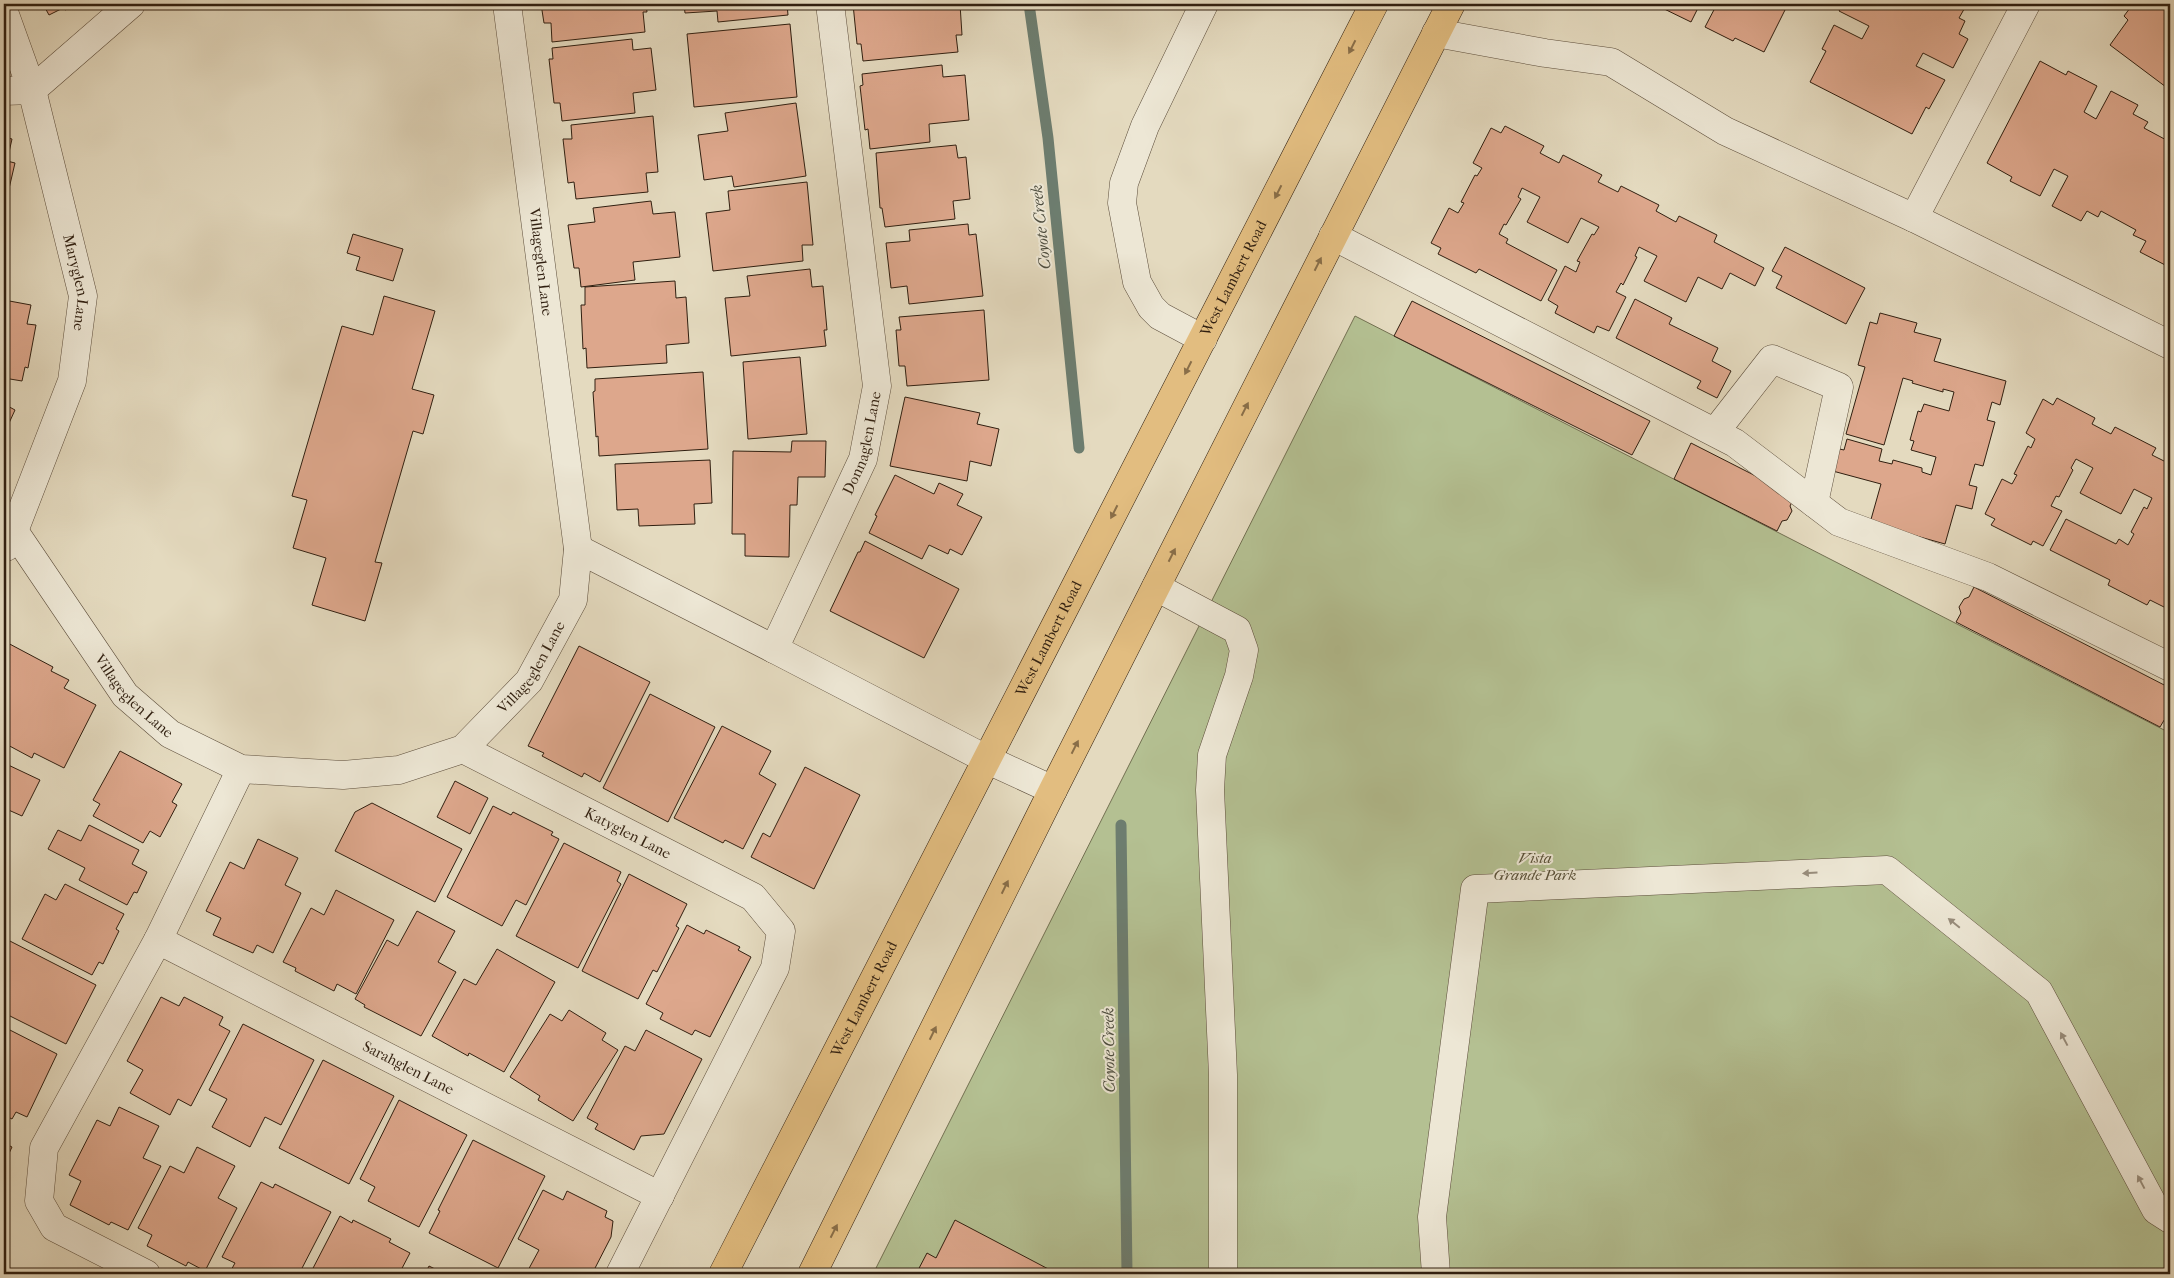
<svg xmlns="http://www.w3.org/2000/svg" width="2174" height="1278" viewBox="0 0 2174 1278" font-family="'IM FELL French Canon',serif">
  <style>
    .green { fill: #b4c092; stroke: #727051 }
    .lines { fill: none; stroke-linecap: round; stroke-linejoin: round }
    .stream { stroke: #6d7d6f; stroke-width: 11 }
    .building { fill: #dda78c; stroke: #301f10 }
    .minor-casing { stroke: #5d4e3c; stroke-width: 29 }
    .major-casing { stroke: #301f10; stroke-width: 29 }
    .minor { stroke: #ede7d5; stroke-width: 28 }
    .major { stroke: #e2bd80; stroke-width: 28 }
    .oneway { fill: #896e48 }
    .oneway2 { fill: #988d7c }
    .labels { text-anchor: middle; stroke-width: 4; stroke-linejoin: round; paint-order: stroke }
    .street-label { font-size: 15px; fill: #301f10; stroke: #ede7d5 }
    .park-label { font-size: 15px; font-style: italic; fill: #584f37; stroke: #ede7d5 }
    .water-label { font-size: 16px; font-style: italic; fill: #4e4e40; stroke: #ede7d5 }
  </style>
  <rect width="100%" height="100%" fill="#e4dabf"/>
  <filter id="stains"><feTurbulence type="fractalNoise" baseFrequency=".004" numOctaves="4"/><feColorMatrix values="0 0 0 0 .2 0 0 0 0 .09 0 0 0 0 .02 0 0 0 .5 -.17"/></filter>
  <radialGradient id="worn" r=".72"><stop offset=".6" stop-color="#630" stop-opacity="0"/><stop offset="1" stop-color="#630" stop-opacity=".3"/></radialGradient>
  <!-- green -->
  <path class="green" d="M1355 316 2170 733V1274H873Z"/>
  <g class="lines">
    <!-- stream -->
    <path class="stream" d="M1029 4 1048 138 1079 448
      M1121 825 1127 1274"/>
  </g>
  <!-- building -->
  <path class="building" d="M43 4H78L65 10 63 8 49 15Z
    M541 4H646L647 12H643L645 32 552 42 551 23H544Z
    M684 4H787L788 15 718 22 717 11 685 13Z
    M853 4H960L962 35H956L958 52 863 61 861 44H857Z
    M1654 4H1700L1691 22Z
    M1717 4H1788L1764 52 1735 38 1733 41 1705 27Z
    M1843 4H1967L1959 18 1965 21 1959 34 1968 39 1953 68 1923 53 1916 66 1945 80 1929 109 1926 107 1912 134 1810 82 1826 51 1822 49 1834 25 1862 39 1869 26 1839 11Z
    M2133 4H2160L2167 9 2170 5V90L2110 45 2128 20 2124 16Z
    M790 24 797 97 694 107 687 34Z
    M632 39 633 50 651 48 656 90 633 93 635 113 562 121 560 103H554L549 59H553L552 48Z
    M2040 61 2066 75 2068 71 2097 86 2084 112 2096 119 2111 91 2138 105 2133 114 2148 122 2144 128 2170 142 2169 267 2140 252 2146 241 2133 235 2136 230 2101 211 2098 217 2087 211 2081 221 2052 206 2068 176 2054 169 2040 196 2010 181 2012 177 1987 163Z
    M942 65 943 77 965 75 969 120 929 124 930 142 870 149 868 129 865 130 860 86 863 85 862 74Z
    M796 103 806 176 734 187 732 176 704 180 698 135 728 131 725 113Z
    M653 116 658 172 646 173 648 192 576 199 574 182 568 183 563 139H572L571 125Z
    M1505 126 1544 146 1540 153 1559 163 1563 155 1602 175 1598 182 1618 192 1621 186 1659 205 1656 211 1676 222 1679 216 1717 235 1714 242 1764 268 1755 286 1730 273 1722 289 1698 277 1686 302 1644 281 1657 256 1639 247 1635 256 1637 257 1623 285 1621 283 1616 292 1626 297 1609 331 1597 326 1594 333 1555 313 1558 306 1548 300 1565 266 1576 272 1580 262 1577 261 1592 234 1594 235 1599 227 1581 218 1568 243 1527 222 1540 197 1522 188 1518 197 1521 199 1506 225 1504 224 1499 234 1508 239 1506 243 1557 270 1541 301 1479 269 1476 273 1438 254 1441 248 1431 243 1449 208 1458 213 1464 203 1461 202 1475 175 1477 176 1482 168 1473 163 1491 128 1501 133Z
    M4 137 12 139 7 161 15 163 4 210Z
    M956 145 958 158 966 157 970 199 953 201 955 219 885 227 882 208H880L876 153Z
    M807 182 813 245H802L803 261 713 271 706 213 730 210 728 191Z
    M651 201 653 214 675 212 680 257 633 262 635 280 581 287 579 268H574L568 225 595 222 593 208Z
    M968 224 969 235 976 234 983 296 909 304 907 286 891 288 886 243 910 241 909 230Z
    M353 234 403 249 393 281 356 270 360 257 347 253Z
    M1785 247 1865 288 1846 324 1776 288 1782 276 1772 271Z
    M810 269 812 287 823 286 827 330H824L826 346 731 356 725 298 750 296 747 276Z
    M675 281 676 298 686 297 689 343 666 345 667 363 587 368 586 348 583 349 581 305H585V287Z
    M384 296 435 311 412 389 434 395 423 434 413 431 375 562 382 563 365 621 312 605 326 558 293 548 307 500 292 496 342 326 373 335Z
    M1635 299 1672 318 1669 324 1718 348 1712 361 1731 371 1717 398 1697 388 1701 381 1616 338Z
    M4 300 31 305 27 324 36 325 28 368 25 367 22 381 4 378Z
    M1412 301 1650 421 1632 455 1394 336Z
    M984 310 989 380 907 386 905 366H899L896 330H901L899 317Z
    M1880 313 1917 323 1914 332 1941 339 1934 361 2006 381 2000 405 1992 402 1987 420 1995 422 1983 466 1975 464 1969 485 1977 487 1972 509 1956 505 1945 544 1870 523 1881 484 1829 470 1835 448 1844 450 1847 439 1882 449 1879 461 1892 464 1893 460 1922 468V472L1931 475 1936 457 1911 450 1914 441 1910 440 1918 411 1921 412 1924 404 1949 411 1954 392 1943 389V392L1912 383 1913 381 1903 378 1884 445 1846 434 1865 367 1858 365 1870 322 1877 324Z
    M800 357 807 434 748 439 743 362Z
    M703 372 708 449 599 456 598 436 596 437 593 392 595 391V379Z
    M905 397 980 413 977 424 999 429 991 466 970 461 967 481 890 466Z
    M2057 398 2095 418 2092 424 2111 434 2115 427 2156 448 2152 455 2170 464V563L2169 566 2170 567V610L2150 600 2147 605 2108 585 2110 580 2050 550 2066 519 2116 544 2119 539 2128 545 2134 534 2131 532 2144 507 2147 509 2152 498 2134 489 2121 514 2080 493 2093 468 2076 459 2071 468 2073 470 2059 497 2056 496 2051 506 2062 511 2043 546 2033 541 2031 545 1991 525 1995 519 1985 514 2002 479 2012 484 2017 475 2014 474 2028 446 2031 448 2035 439 2026 433 2043 399 2053 405Z
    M4 404 15 410 4 434Z
    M792 441H826L825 477H798L797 505H790L789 557 745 556V534H732L733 451 791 452Z
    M1691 443 1795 496 1790 506 1792 511 1787 520 1782 521 1777 531 1674 479Z
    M710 460 712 503 694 504 695 524 639 526 638 509 617 510 615 464Z
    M895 475 934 494 939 483 963 494 957 505 982 517 962 555 950 549 948 554 929 545 922 559 869 533 877 516 875 515Z
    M865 541 959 589 924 658 830 611 858 552H860Z
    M1974 587 2170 688V716L2166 717 2160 727 1956 622 1961 613 1959 607 1964 599 1969 597Z
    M4 641 53 667 51 671 69 680 64 688 96 705 64 768 34 753 32 758 4 743Z
    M579 646 650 682 600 782 584 773 582 777 542 756 544 753 528 746Z
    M650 694 715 727 668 822 603 788Z
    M722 726 771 751 759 774 776 784 743 849 725 840 723 843 674 818Z
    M120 751 182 784 172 802 177 805 160 837 150 831 143 843 93 816 100 804 93 800Z
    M4 763 40 780 22 816 4 808Z
    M805 767 860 795 814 889 751 857 763 833 770 837Z
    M455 781 488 798 470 834 437 817Z
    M372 803 462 849 435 902 335 851 355 812Z
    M493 806 511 815 513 812 553 832 551 835 559 839 526 905 516 900 502 926 447 897Z
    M89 825 139 850 132 864 147 872 137 893 134 892 127 905 79 880 85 868 48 849 58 830 81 841Z
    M258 839 298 858 285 885 301 893 273 953 257 945 253 953 213 935 221 918 206 911 230 862 244 869Z
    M564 843 621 872 617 881 621 884 578 968 516 936Z
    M629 874 687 904 676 926 679 928 657 972 653 970 638 999 582 971Z
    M65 884 124 914 116 929 119 931 103 964 99 962 92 975 22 939 45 894 56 900Z
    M336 890 394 920 356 994 337 984 334 991 295 971 296 968 283 962 311 908 324 915Z
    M417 911 455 931 438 962 456 972 421 1036 364 1007 365 1005 355 999 387 940 398 946Z
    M687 925 704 934 706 930 740 947 738 950 751 957 710 1037 695 1030 692 1035 660 1019 663 1013 646 1004Z
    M4 938 96 985 66 1044 4 1013Z
    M497 949 555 982 504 1072 469 1053 468 1056 432 1036 464 979 476 985Z
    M161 997 179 1006 184 997 223 1017 219 1025 230 1031 191 1106 178 1099 170 1115 130 1093 143 1070 127 1061Z
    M569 1010 606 1033 602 1040 618 1050 573 1121 538 1100 540 1096 510 1077 550 1014 562 1021Z
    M243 1024 314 1060 281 1125 265 1117 250 1147 212 1127 227 1099 209 1090Z
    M4 1027 57 1054 27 1117 16 1112 12 1119 4 1115Z
    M646 1030 702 1059 664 1134 641 1136 634 1150 595 1129 598 1124 587 1118 625 1046 635 1051Z
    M323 1060 394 1096 349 1184 279 1148Z
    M399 1100 467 1135 419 1227 368 1201 375 1187 360 1179Z
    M119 1107 159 1126 143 1158 161 1166 128 1230 111 1222 109 1225 70 1205 81 1181 69 1175 97 1120 110 1126Z
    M473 1140 545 1176 498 1268 429 1233 440 1211 438 1210Z
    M4 1143 12 1147 4 1164Z
    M197 1147 235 1166 218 1198 237 1208 205 1271 188 1262 186 1266 147 1246 152 1235 138 1228 170 1166 184 1173Z
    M261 1182 273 1188 275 1184 331 1212 299 1274H229L235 1263 222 1257Z
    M543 1190 563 1200 567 1191 607 1211 605 1217 613 1221 611 1237 592 1274H526L539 1250 518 1239Z
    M340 1216 352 1223 353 1220 391 1239 389 1242 410 1253 399 1274H310Z
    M955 1220 1054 1272 1053 1274H916L927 1253 936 1258Z
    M429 1266 445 1274H425Z"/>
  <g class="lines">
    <!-- minor casing -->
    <g class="minor-casing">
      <g id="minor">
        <path id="s1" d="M4 12 32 90 83 296 72 381 14 531 6 547"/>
        <path d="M1436 33 1545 53 1611 62 1725 131 1914 218 2170 345"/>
        <path d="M4 91 32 90 131 4"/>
        <path d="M1914 218 2026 4"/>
        <path d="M1333 236 1735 443 1839 522 1988 577 2170 667"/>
        <path d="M1203 339 1160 316 1151 307 1137 282 1122 203 1124 183 1145 126 1204 4"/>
        <path d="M1715 432 1772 359 1839 387 1814 503"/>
        <path id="s2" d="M4 526 14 531 125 695 170 734 241 769 343 775 399 770 463 749 529 681 573 600 578 549 507 4"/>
        <path id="s3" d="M578 549 774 649 863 459 877 386 830 4"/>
        <path d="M1156 587 1237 630 1244 650 1239 676 1212 755 1210 790 1223 1075V1274"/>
        <path d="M774 649 988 760 1053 790"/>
        <path id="s4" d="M463 749 753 897 781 931 775 968 620 1274"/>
        <path id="s5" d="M158 940 660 1196"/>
        <path d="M146 1274 54 1227 39 1201 44 1148 158 940 241 769"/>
        <path d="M1436 1274 1432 1217 1475 889 1887 870 2039 992 2156 1210 2170 1219"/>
      </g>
    </g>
    <!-- major casing -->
    <g class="major-casing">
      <g id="major">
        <path id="s6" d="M723 1274 1374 4"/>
        <path d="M812 1274 1053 790 1451 4"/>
      </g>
    </g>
    <!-- minor -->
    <use href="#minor" class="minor"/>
    <!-- major -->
    <use href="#major" class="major"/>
  </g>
  <!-- one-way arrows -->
  <defs><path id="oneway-solid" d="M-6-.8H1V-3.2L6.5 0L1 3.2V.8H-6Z" transform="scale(1.25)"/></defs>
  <g class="oneway">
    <use href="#oneway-solid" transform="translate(1352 47) rotate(117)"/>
    <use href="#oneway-solid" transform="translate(1278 192) rotate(117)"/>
    <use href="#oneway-solid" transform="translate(1318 264) rotate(-63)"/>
    <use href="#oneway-solid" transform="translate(1188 368) rotate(117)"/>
    <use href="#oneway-solid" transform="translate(1245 409) rotate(-63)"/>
    <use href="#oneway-solid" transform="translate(1114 512) rotate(117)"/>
    <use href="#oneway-solid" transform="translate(1172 555) rotate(-63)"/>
    <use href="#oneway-solid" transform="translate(1075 747) rotate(-63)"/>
    <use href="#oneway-solid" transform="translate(1005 887) rotate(-64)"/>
    <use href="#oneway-solid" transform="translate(933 1033) rotate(-64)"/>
    <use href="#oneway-solid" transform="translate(834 1231) rotate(-63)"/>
  </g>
  <g class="oneway2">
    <use href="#oneway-solid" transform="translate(1810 873) rotate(177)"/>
    <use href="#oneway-solid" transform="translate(1954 923) rotate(-141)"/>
    <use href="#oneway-solid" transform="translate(2064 1039) rotate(-118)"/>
    <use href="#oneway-solid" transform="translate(2141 1182) rotate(-118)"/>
  </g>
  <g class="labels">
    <!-- street labels -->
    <g class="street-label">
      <text transform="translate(541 262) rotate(83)" y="5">Villageglen Lane</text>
      <text dy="5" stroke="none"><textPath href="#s6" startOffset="1119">West Lambert Road</textPath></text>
      <text dy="5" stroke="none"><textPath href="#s1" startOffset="281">Maryglen Lane</textPath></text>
      <text dy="5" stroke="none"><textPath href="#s3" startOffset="445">Donnaglen Lane</textPath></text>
      <text dy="5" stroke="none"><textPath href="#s6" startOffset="714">West Lambert Road</textPath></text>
      <text dy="5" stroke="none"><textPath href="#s2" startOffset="681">Villageglen Lane</textPath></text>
      <text dy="5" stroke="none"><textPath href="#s2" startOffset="216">Villageglen Lane</textPath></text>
      <text dy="5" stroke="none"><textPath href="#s4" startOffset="185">Katyglen Lane</textPath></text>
      <text dy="5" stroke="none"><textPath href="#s6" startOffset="309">West Lambert Road</textPath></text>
      <text dy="5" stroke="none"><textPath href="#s5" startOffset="281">Sarahglen Lane</textPath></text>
    </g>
    <!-- park labels -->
    <g class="park-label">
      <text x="1535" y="863">Vista<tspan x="1535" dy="17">Grande Park</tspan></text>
    </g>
    <!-- water labels -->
    <g class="water-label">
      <text transform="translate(1040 227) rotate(-96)" y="6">Coyote Creek</text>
      <text transform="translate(1108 1050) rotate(-91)" y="6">Coyote Creek</text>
    </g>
  </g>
  <!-- margin -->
  <rect width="2174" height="1278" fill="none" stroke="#e4dabf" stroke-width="20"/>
  <rect x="5" y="5" width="2164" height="1268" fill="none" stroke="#301f10" stroke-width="2.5"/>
  <rect x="10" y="10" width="2154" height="1258" fill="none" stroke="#301f10"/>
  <rect width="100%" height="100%" filter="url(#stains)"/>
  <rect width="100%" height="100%" fill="url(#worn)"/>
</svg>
